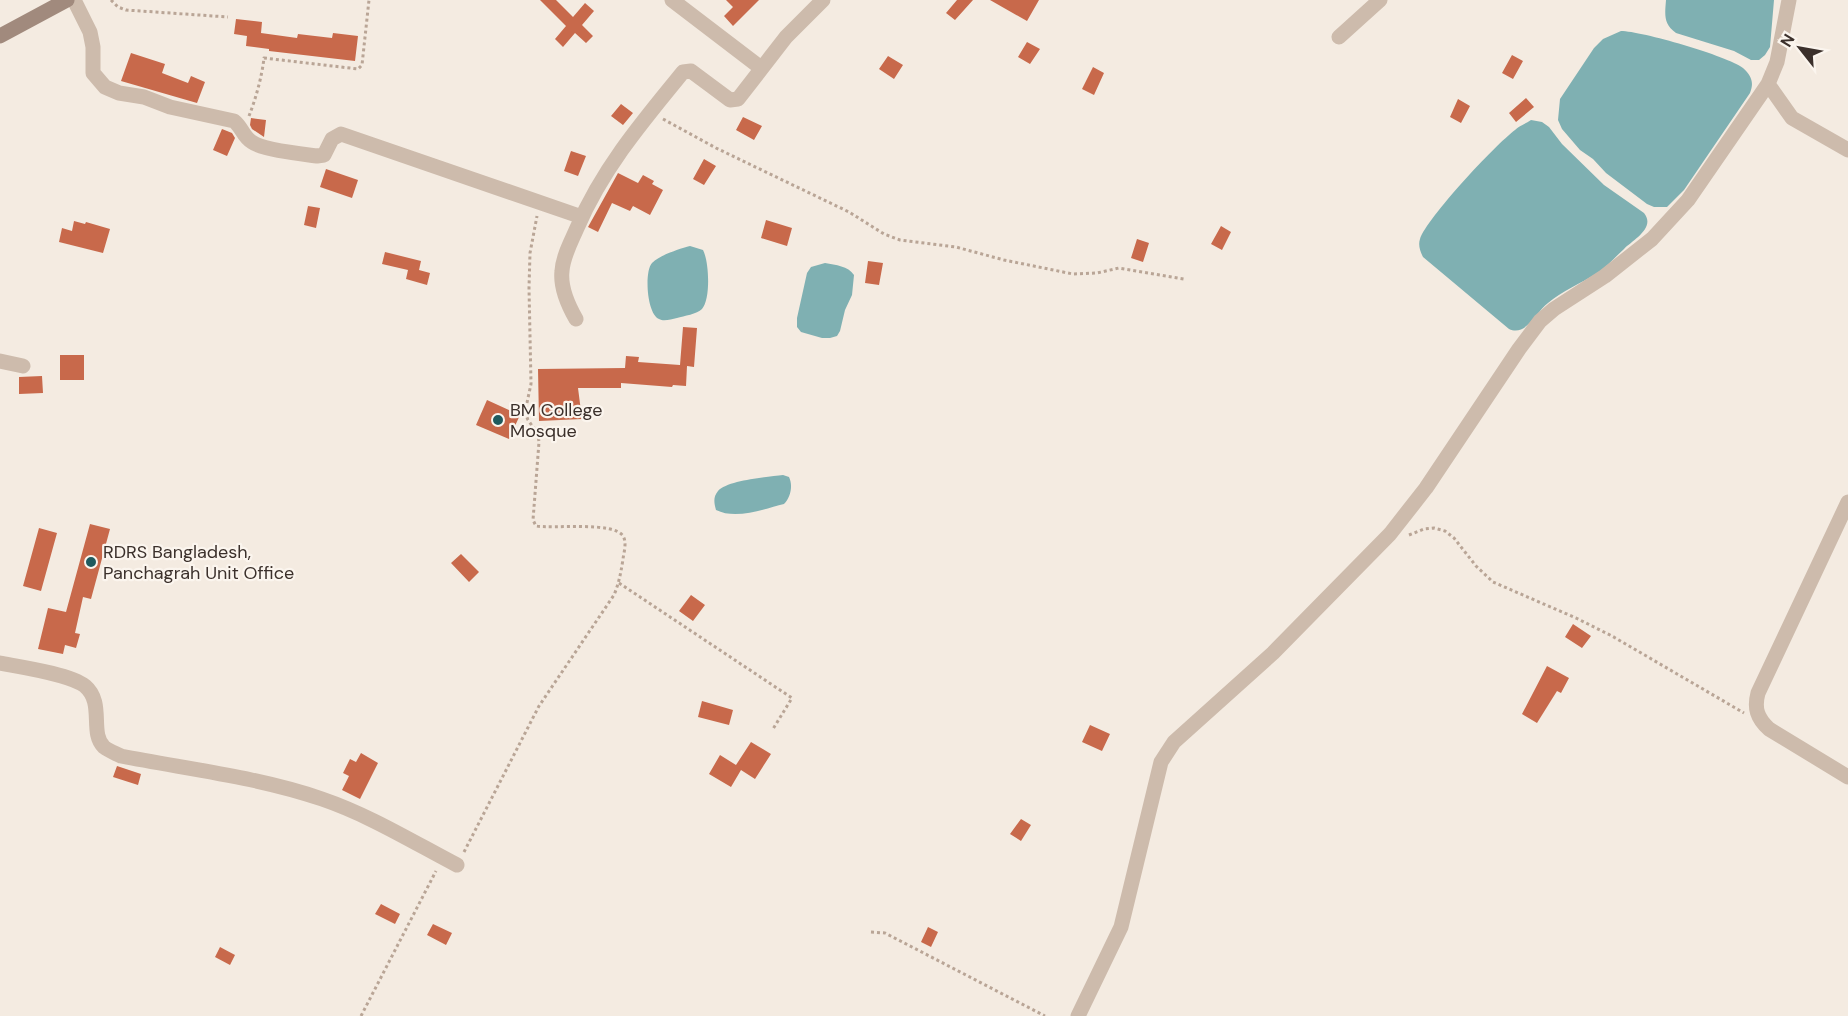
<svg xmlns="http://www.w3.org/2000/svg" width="1848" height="1016" viewBox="0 0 1848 1016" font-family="'DM Sans',sans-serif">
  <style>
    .water { fill: #7fb0b2 }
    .building { fill: #c8694b }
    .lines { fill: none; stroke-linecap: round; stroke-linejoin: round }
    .path { stroke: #b9a596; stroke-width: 3; stroke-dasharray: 3 3; stroke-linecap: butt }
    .minor { stroke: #cdbbac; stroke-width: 15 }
    .tertiary { stroke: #cdbbac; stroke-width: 15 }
    .secondary { stroke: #a18a7d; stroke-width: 15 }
    .poi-dot { fill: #1f5a5e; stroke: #fbf5ee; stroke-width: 2 }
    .labels { text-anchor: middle; stroke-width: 4.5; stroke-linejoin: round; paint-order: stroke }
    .poi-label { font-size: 18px; fill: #3b302b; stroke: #fbf5ee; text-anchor: start }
  </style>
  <rect width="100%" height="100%" fill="#f4ebe1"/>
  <!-- water -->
  <path class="water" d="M1666 0H1774L1770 47 1765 55 1759 60H1751L1734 51 1676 33C1663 24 1665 14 1666 0Z
    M1621 31C1641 31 1728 56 1743 68 1752 76 1754 83 1750 93L1684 190 1667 207H1654L1647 204 1606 173 1593 159 1580 150 1562 129 1558 120 1560 99 1594 48 1603 39Z
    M1531 120 1542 122 1549 127 1562 144 1604 185 1644 213C1656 228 1633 240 1624 249 1615 257 1607 267 1596 274 1581 283 1562 291 1548 303 1536 312 1526 337 1509 329L1423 257C1420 251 1418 245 1420 239 1427 218 1495 145 1515 130 1519 126 1525 124 1531 120Z
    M690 246 703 250C709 261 711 299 702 309 697 314 684 316 677 318 671 319 664 322 659 319 647 314 644 272 652 263 660 255 679 249 690 246Z
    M825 263C836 265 848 266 854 275L852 295 845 310 840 331 837 336 830 338H822L801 332 797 327V318L807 273 811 267Z
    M783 475 789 477C793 485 791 497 784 504 764 509 736 520 716 510 714 503 713 497 718 491 728 480 768 477 783 475Z"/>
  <!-- building -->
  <path class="building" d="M540 0H556L573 17 585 3 594 11 582 25 593 36 586 43 575 33 563 47 555 39 566 26Z
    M726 0H759L733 26 724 16 733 7Z
    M957 0H973L955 20 946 13Z
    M990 0H1039L1027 21Z
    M236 19 262 22 261 33 297 38 298 34 332 38 333 33 358 36 355 61 269 51V49L246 46 247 36 234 34Z
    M1027 42 1040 49 1030 64 1018 57Z
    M131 53 165 64 162 73 188 83 191 76 205 82 197 103 121 81Z
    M1512 55 1523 61 1513 79 1502 73Z
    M888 56 903 65 894 79 879 69Z
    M1093 67 1104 73 1094 95 1082 89Z
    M1526 98 1534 107 1516 122 1509 113Z
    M1458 99 1470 106 1461 123 1450 117Z
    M621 104 633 113 623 125 611 116Z
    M743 117 762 126 754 140 736 130Z
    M251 118 266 120 264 137 252 129 250 125Z
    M222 129 232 133 235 138 227 156 213 150Z
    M571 151 586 156 578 176 564 171Z
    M704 159 716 166 704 185 693 179Z
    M326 169 358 180 352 198 320 187Z
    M618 173 638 183 643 175 654 181 652 184 663 190 650 215 633 206 630 211 612 203 598 232 588 227Z
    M308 206 320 208 316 228 304 225Z
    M766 220 792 228 787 246 761 238Z
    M74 221 85 224 86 222 110 229 103 253 59 242 62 228 72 231Z
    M1221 226 1231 232 1222 250 1211 244Z
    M1137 239 1149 243 1143 262 1131 258Z
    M385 252 421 261 419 270 430 273 427 285 406 279 408 270 382 264Z
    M868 261 883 263 879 285 865 283Z
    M683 327 697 328 694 367 687 366 686 386 673 385 672 387 621 383V388H578L582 419 539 421 538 369 625 368 626 356 639 357 638 362 680 365Z
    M60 355H84V380H60Z
    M42 376 43 393 19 394V377Z
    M487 400 520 415 509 439 476 425Z
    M90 524 110 529 91 599 83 597 75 633 80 634 76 648 65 645 63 654 38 649 48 608 66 612Z
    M39 528 57 533 41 591 23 586Z
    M461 554 479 572 469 582 451 563Z
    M691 595 705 605 693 621 679 611Z
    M1573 624 1591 636 1582 648 1565 637Z
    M1547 666 1569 678 1561 693 1557 691 1537 723 1522 714Z
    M702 701 733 710 729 725 698 717Z
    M1090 725 1110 734 1102 751 1082 742Z
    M751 742 771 754 755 779 741 770 731 787 709 774 720 755 736 765Z
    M361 753 378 763 360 799 342 790 349 776 343 773 350 759 356 762Z
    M117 766 141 774 138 785 113 777Z
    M1021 819 1031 825 1021 841 1010 834Z
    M381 904 400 914 395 924 375 914Z
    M433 924 452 933 446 945 427 935Z
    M928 927 938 932 931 947 921 942Z
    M220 947 235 955 230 965 215 957Z"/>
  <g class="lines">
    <!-- path -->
    <path class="path" d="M111 0 118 7 126 10 228 17
      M249 116C256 98 262 76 264 58L358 69 362 65 369 0
      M663 119 716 148 849 212 884 234 900 240 956 247 1004 260 1073 274 1097 273 1119 268 1184 279
      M1409 535 1424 529 1434 528 1445 531 1454 538 1476 566 1493 582 1576 618 1612 636 1744 713
      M619 583 792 698 773 729
      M464 852 539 706 614 595C619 583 621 572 623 559 624 552 627 542 623 536 613 521 554 529 536 526L533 520 539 442 538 434 528 420 525 412 531 384 529 288 530 253 537 216
      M871 932 885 933 1045 1016
      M361 1016 436 871"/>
    <!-- minor -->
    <path class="minor" d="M74 0 90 32 93 47V73L105 87 119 93 144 97 170 107 234 121C242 127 243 137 252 142 263 150 302 154 317 156L324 155 332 139 341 134 582 217
      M672 0 761 68
      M1339 37 1380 0
      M1768 84 1792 118 1848 150
      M576 319C568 305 560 288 562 271 563 256 571 242 577 228 603 168 642 122 683 72L691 71 730 100 738 99 786 37 823 0
      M0 361 23 366
      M0 663C21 667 70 674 85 686 105 703 89 733 104 747 109 751 115 753 121 756 187 769 258 777 322 799 369 815 413 842 457 865
      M1078 1016 1121 927 1161 762 1174 742 1273 653 1390 534 1426 488 1519 349 1540 321 1554 309 1605 276 1652 239 1688 200 1768 84 1777 62 1789 0"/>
    <!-- tertiary -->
    <path class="tertiary" d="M1848 502 1758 693C1754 708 1757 718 1769 729L1848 777"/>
    <!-- secondary -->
    <path class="secondary" d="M0 36 67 0"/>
  </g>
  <!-- markers -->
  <g class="poi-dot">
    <circle cx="498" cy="420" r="6"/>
    <circle cx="91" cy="562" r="6"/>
  </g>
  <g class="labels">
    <!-- poi labels -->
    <g class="poi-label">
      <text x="510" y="416">BM College<tspan x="510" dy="21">Mosque</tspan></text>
      <text x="103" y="558">RDRS Bangladesh,<tspan x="103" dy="21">Panchagrah Unit Office</tspan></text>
    </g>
  </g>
  <!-- north arrow -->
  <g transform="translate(1800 48) rotate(301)" stroke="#fbf5ee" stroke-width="4.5" paint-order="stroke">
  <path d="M0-4.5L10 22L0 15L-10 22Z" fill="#3b302b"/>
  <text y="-9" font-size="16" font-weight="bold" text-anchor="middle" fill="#3b302b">N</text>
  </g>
</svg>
